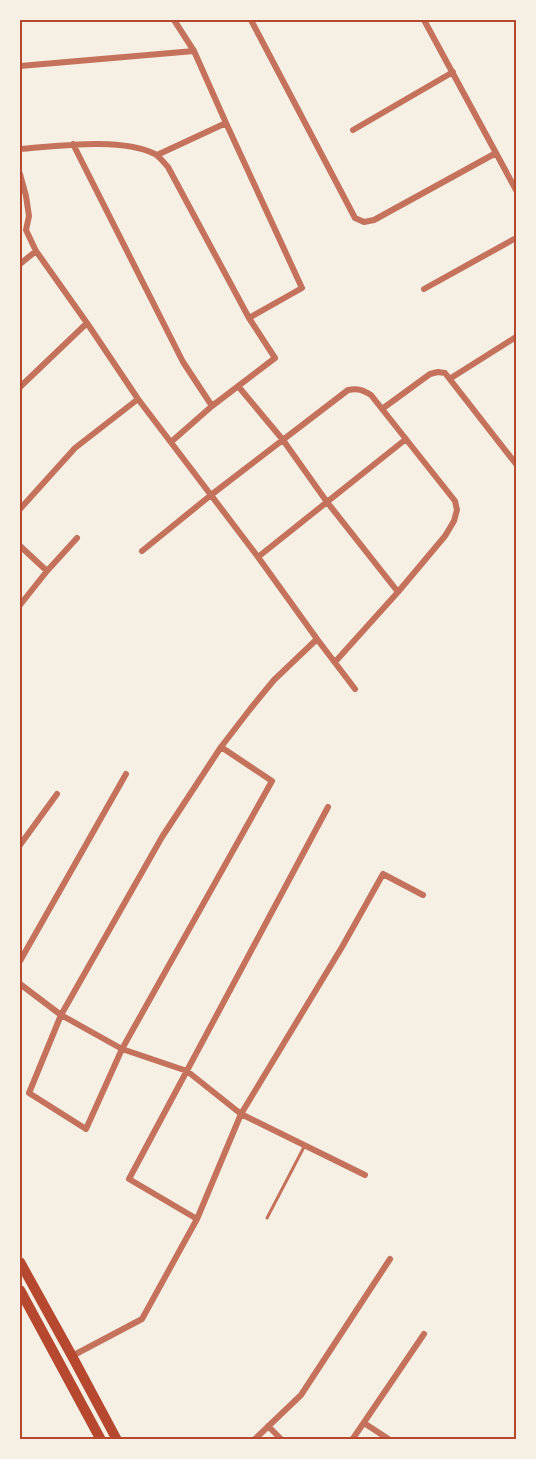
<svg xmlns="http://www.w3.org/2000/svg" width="536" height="1459" viewBox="0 0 536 1459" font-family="Karla,sans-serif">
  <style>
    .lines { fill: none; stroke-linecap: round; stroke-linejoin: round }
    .service { stroke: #c5725c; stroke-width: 3 }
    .minor { stroke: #c5725c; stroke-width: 6 }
    .trunk { stroke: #b5482f; stroke-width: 10 }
    .neatline { fill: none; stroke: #b5482f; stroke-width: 2 }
  </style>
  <rect width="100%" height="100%" fill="#f6efe4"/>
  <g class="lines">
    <!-- service -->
    <path class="service" d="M267 1218 304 1147"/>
    <!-- minor -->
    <path class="minor" d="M251 20 355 218 364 222 374 220 496 153
      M424 20 516 190
      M20 66 194 51 174 20
      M353 130 453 72
      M73 144 183 362 212 406 275 358 249 318
      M20 149C58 146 121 137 155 154 160 157 164 163 168 167L249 318 302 288 226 123 194 51
      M157 155 226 123
      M20 174 26 196 29 216 26 230 36 251 87 323 138 399 75 448 20 509
      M20 264 36 251
      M424 289 516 238
      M451 378 516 337
      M238 386 283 440 327 502 398 592
      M20 387 87 323
      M138 399 258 557 317 639 274 680 251 708 221 747 162 837 61 1015 29 1093 86 1129 122 1049 272 781 221 747
      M382 409 430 374 438 372 445 373 516 464
      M171 442 212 406
      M20 546 47 571
      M142 551 211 495 348 390C358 388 363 390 371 395L455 501 457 510 454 521 445 536 398 592 335 662
      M258 557 406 439
      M20 605 47 571 77 538
      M317 639 355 689
      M20 845 57 794
      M20 961 126 774
      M20 984 61 1015 122 1049 187 1071 241 1114 365 1175
      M197 1219 129 1179 328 807
      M72 1356 142 1319 197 1219 241 1114 342 947 383 874 423 895
      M364 1423 390 1440
      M268 1426 282 1440
      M254 1440 301 1395 390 1259
      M352 1440 424 1334"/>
    <!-- trunk -->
    <path class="trunk" d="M20 1262 72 1356 117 1440
      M20 1290 101 1440"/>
  </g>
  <!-- border -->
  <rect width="536" height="1459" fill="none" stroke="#f6efe4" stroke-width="42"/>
  <rect x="21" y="21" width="494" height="1417" class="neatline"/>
</svg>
